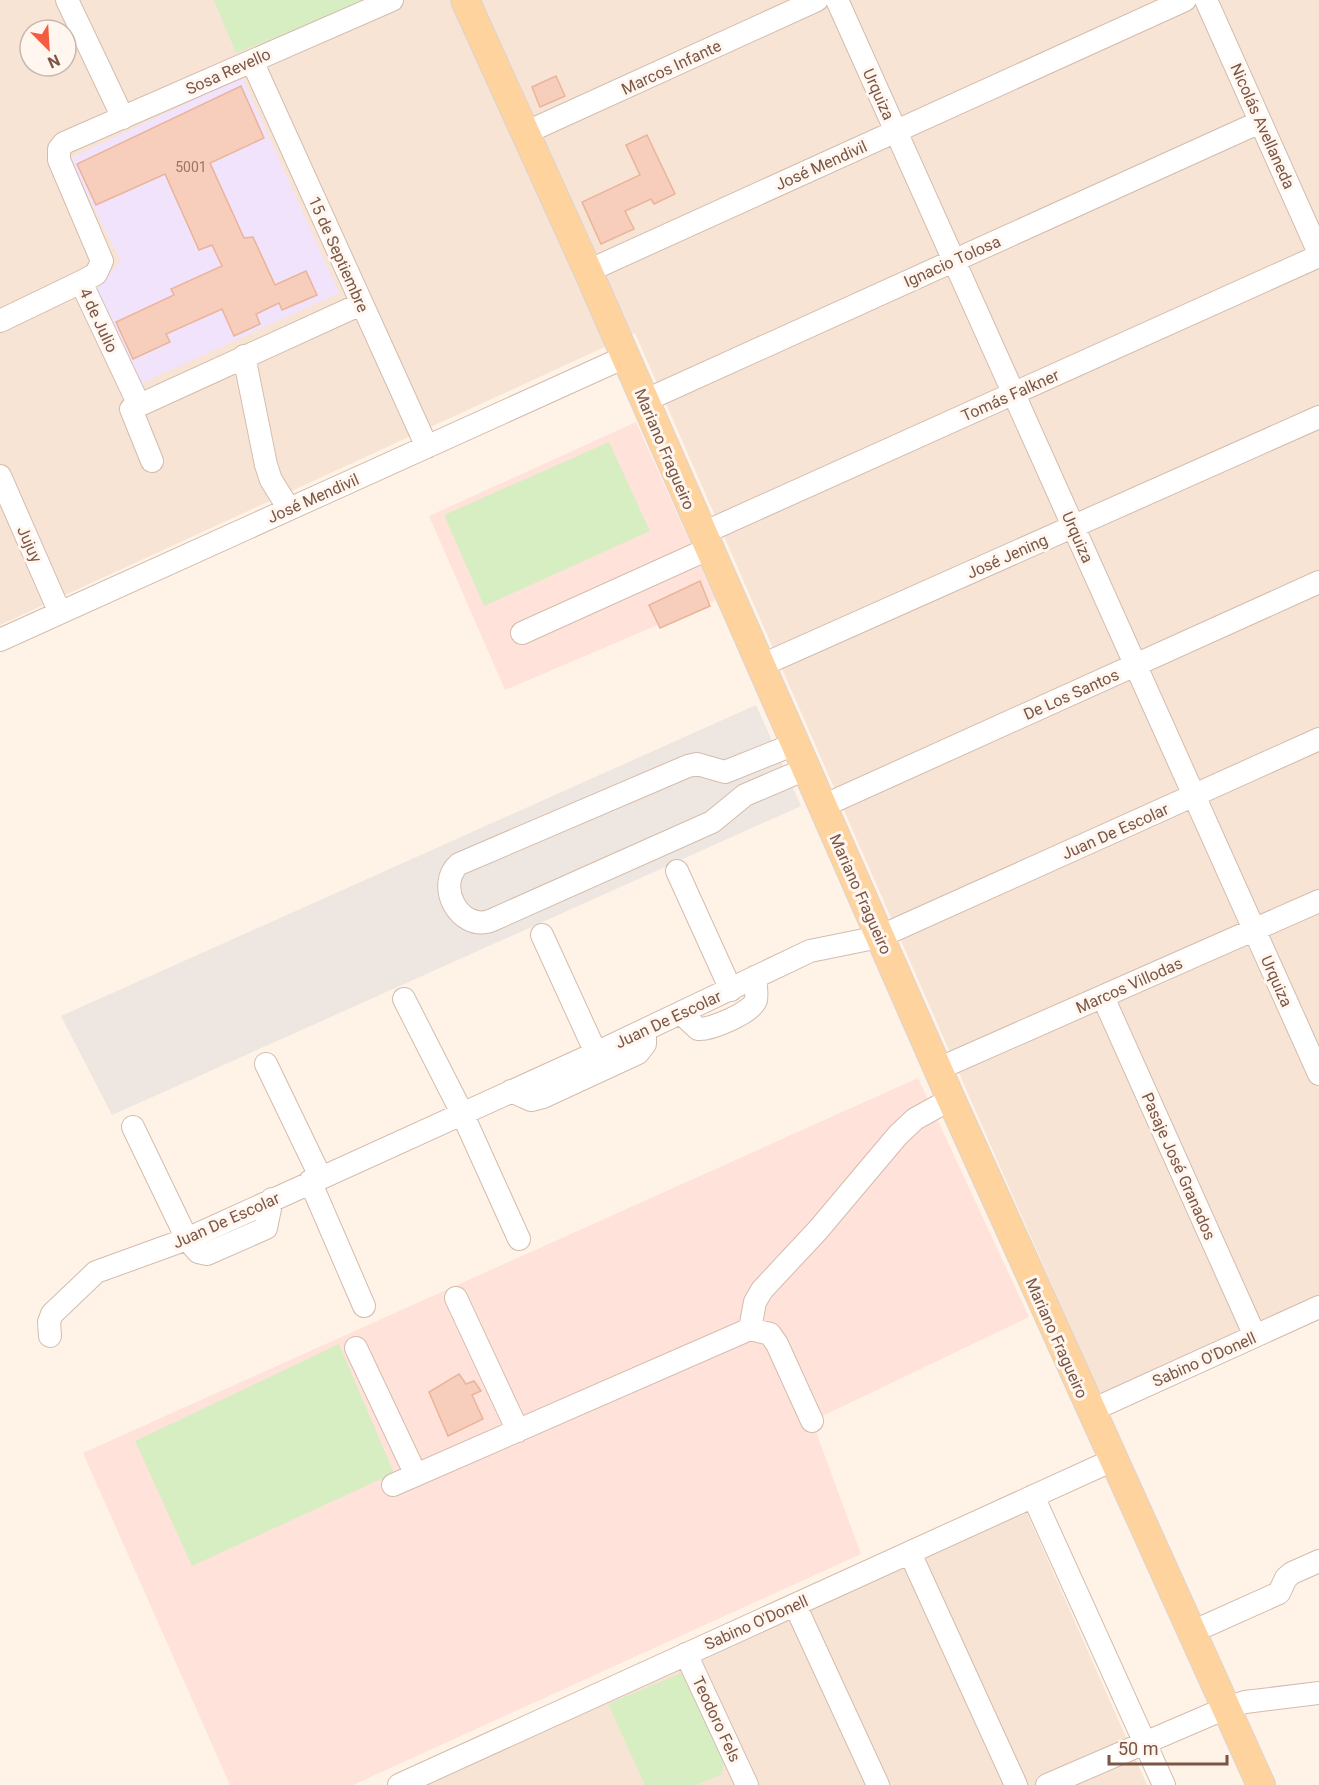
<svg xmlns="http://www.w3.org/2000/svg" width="1319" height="1785" viewBox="0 0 1319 1785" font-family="Roboto,sans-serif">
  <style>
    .residential { fill: #f7e4d4; fill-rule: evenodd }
    .commercial { fill: #ffe2da }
    .industrial { fill: #eee6e0 }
    .education { fill: #f0e3fb }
    .green { fill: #d7eec3 }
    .building { fill: #f7cebb; stroke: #ebb39a; stroke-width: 1.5 }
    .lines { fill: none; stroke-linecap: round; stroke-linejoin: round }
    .minor-casing { stroke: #d4bcad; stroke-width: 24 }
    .major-casing { stroke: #ddd3cf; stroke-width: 30 }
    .minor { stroke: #fff; stroke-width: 22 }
    .major { stroke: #ffd39d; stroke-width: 28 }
    .labels { text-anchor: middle; stroke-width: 6; stroke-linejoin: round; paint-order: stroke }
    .number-label { font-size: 14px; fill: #9a7464 }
    .street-label { font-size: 16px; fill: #7b5647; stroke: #fff7ef }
  </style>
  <rect width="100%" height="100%" fill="#fef3e6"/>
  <!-- residential -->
  <path class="residential" d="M0 0H1319V1295L1100 1395 635 333 0 625ZM30 30H66V66H30Z
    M1026 1511 1147 1785H419Z"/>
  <!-- commercial -->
  <path class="commercial" d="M636 422 716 600 505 690 429 516Z
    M918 1078 1029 1317 812 1421 861 1554 353 1785H230L83 1453Z"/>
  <!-- industrial -->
  <path class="industrial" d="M756 705 801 806 112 1115 61 1016Z"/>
  <!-- education -->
  <path class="education" d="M242 77 339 293 142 383 96 289 121 261 69 159Z"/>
  <!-- green -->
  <path class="green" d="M214 0H369L236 53Z
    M609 442 650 531 484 606 444 515Z
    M339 1344 394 1473 192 1566 135 1441Z
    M681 1673 687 1676 724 1761 722 1774 696 1785H645L608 1704Z"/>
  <!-- building -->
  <path class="building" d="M556 76 565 96 540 107 532 87Z
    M241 86 264 138 210 163 244 238 253 237 275 285 306 271 317 295 282 310 279 303 256 314 260 324 234 336 222 309 166 334 170 342 133 359 116 322 174 295 171 289 222 266 212 245 199 250 165 174 96 205 77 164Z
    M647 135 675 194 654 204 651 199 625 211 634 229 601 244 582 202 640 175 626 145Z
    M700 581 710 606 660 628 649 605Z
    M459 1374 466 1384 474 1381 481 1391 472 1395 483 1419 448 1436 429 1392Z"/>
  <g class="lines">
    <!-- minor casing -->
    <g class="minor-casing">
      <path id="minor" d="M67 0 123 118
        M837 0 1319 1074
        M1206 0 1319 253
        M252 61 427 447
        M525 133 817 0
        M588 271 1185 0
        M0 321 81 282
        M244 356 266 465 271 480 289 509
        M644 401 1260 122
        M139 405 81 282 96 274 102 261 59 160V149L64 143 392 0
        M152 461 131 409 361 304
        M0 476 60 613
        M701 534 1319 256
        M522 633 708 549
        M0 640 625 357
        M760 666 1319 417
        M795 744 725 772 697 764 688 766 459 864C435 885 459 931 490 921L712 822 745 795 806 769
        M823 806 1319 582
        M677 871 731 990
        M542 935 596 1053
        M1103 997 1255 1336
        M404 999 462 1113 519 1239
        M681 1013 698 1029C710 1030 752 1013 756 1000 757 993 756 984 755 977
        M266 1064 320 1176
        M938 1069 1319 901
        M511 1091 531 1100 543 1097 638 1053 645 1044V1030
        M133 1127 187 1239 198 1252 207 1254 266 1228 272 1199
        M310 1181 364 1306
        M456 1298 518 1431
        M750 1329 755 1302 762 1290 818 1230 898 1135 915 1119 951 1099
        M50 1336 49 1322 52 1314 96 1272 187 1239 596 1053 810 951 879 937 1319 739
        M356 1348 416 1475
        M1090 1411 1319 1307
        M393 1485 750 1329 770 1334 777 1344 812 1421
        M1033 1496 1164 1785
        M910 1553 1016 1785
        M795 1605 878 1785
        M1192 1632 1279 1593 1286 1578 1292 1573 1319 1561
        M686 1654 747 1785
        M399 1785 1113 1460
        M1047 1785 1226 1708 1245 1702 1319 1693"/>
    </g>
    <!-- major casing -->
    <g class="major-casing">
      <path id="major" d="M465 0 588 271 951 1099 1261 1785"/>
    </g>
    <!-- minor -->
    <use href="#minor" class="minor"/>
    <!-- major -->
    <use href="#major" class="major"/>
  </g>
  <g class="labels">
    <!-- number labels -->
    <g class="number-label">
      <text x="191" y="172">5001</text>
    </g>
    <!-- street labels -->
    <g class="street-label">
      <text transform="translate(671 67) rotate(-25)" y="6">Marcos Infante</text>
      <text transform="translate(228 71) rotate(-24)" y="6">Sosa Revello</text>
      <text transform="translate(879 94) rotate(66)" y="6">Urquiza</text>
      <text transform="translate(1263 126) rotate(66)" y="6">Nicolás Avellaneda</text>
      <text transform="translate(821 165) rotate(-24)" y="6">José Mendivil</text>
      <text transform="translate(339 254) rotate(66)" y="6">15 de Septiembre</text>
      <text transform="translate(952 261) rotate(-24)" y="6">Ignacio Tolosa</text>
      <text transform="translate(99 320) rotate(65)" y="6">4 de Julio</text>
      <text transform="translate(1010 395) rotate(-24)" y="6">Tomás Falkner</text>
      <text transform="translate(665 449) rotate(67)" y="6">Mariano Fragueiro</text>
      <text transform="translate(313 498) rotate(-24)" y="6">José Mendivil</text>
      <text transform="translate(1078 537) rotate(66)" y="6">Urquiza</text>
      <text transform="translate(30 544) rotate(66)" y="6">Jujuy</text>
      <text transform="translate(1007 556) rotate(-24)" y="6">José Jening</text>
      <text transform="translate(1071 694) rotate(-24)" y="6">De Los Santos</text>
      <text transform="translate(1115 831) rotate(-24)" y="6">Juan De Escolar</text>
      <text transform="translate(861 894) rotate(66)" y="6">Mariano Fragueiro</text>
      <text transform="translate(1277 981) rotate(66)" y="6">Urquiza</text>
      <text transform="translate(1129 985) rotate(-24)" y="6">Marcos Villodas</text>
      <text transform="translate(668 1019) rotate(-25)" y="6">Juan De Escolar</text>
      <text transform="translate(1179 1166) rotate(66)" y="6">Pasaje José Granados</text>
      <text transform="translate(226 1220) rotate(-24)" y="6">Juan De Escolar</text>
      <text transform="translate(1057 1338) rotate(66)" y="6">Mariano Fragueiro</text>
      <text transform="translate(1204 1359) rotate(-24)" y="6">Sabino O'Donell</text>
      <text transform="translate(756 1622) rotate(-24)" y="6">Sabino O'Donell</text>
      <text transform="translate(717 1719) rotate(65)" y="6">Teodoro Fels</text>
    </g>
  </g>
  <!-- north arrow -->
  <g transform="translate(48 48) rotate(156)"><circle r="28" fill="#fff7ef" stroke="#cab7ac" stroke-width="1.5"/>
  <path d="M0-4.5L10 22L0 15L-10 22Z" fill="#f45b40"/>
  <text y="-9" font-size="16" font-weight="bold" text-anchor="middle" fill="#7b5647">N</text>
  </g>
  <!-- scale -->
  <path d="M1109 1755v9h118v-9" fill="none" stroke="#7b5647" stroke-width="3"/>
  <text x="1118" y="1755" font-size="18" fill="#7b5647" stroke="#fff7ef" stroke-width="4.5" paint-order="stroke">50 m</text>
</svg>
